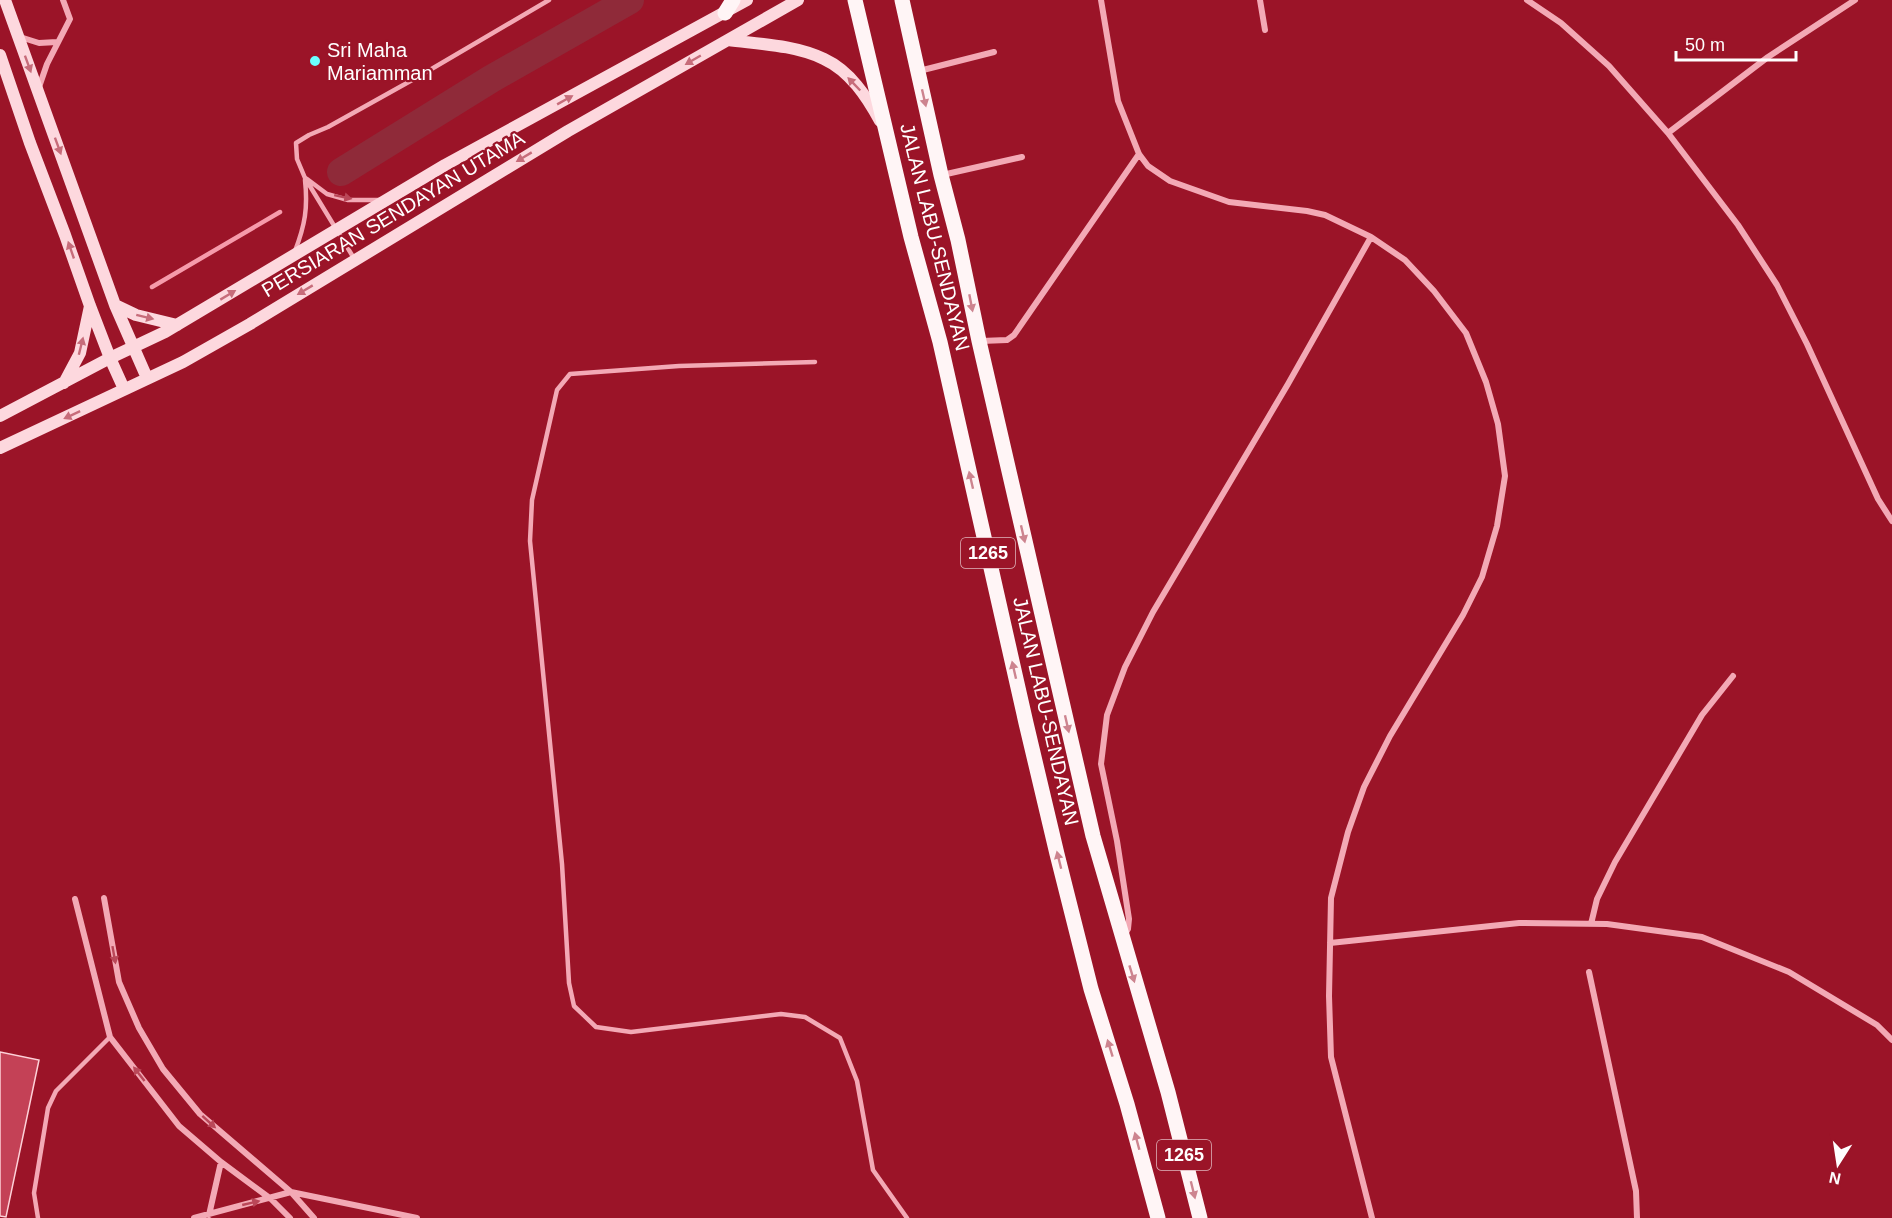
<svg xmlns="http://www.w3.org/2000/svg" width="1892" height="1218" viewBox="0 0 1892 1218" font-family="Arial,sans-serif">
<style>
.lines{fill:none;stroke-linecap:round;stroke-linejoin:round}
.stream{stroke:#f69bab;stroke-width:4.5}
.river{stroke:#8f2a39;stroke-width:28}
.building{fill:#c44156;stroke:#fdd1d8;stroke-width:1.5}
.lane{stroke:#f3a9b5;stroke-width:4.5}
.street{stroke:#f3a9b5;stroke-width:6}
.secondary{stroke:#fdd8de;stroke-width:12}
.primary{stroke:#fff5f6;stroke-width:15}
.oneway{fill:#c76c7a}
.oneway2{fill:#cd848f}
.oneway3{fill:#ba4859}
.poi-dot{fill:#6bffff;stroke:#9b1428;stroke-width:2}
.labels{text-anchor:middle;dominant-baseline:central;stroke-width:4.5;stroke-linejoin:round;paint-order:stroke}
.shield{fill:#9b1428;stroke:#e1b8be;stroke-width:1.5}
.shield-label{font-size:18px;font-weight:bold;fill:#fff}
.poi-label{font-size:20px;fill:#fff;stroke:#9b1428;text-anchor:start}
.street-label{font-size:20px;fill:#fff;stroke:#9b1428}
</style>
<rect width="100%" height="100%" fill="#9b1428"/>
<g class="lines">
<path class="stream" d="M152 287 280 212"/>
<path class="river" d="M341 172 491 79 630 0"/>
</g>
<path class="building" d="M0 1052 39 1060 6 1217 0 1216Z"/>
<g class="lines">
<path class="lane" d="M307 179 327 194 348 200H380
M295 251C305 225 308 208 305 180
M355 260 305 178 297 159 296 143 309 135 328 127 423 74 549 0
M815 362 679 366 570 374 557 390 532 500 530 541 562 864 569 983 574 1006 596 1027 631 1032 781 1014 805 1017 840 1038 857 1081 873 1170 907 1218
M38 1218 34 1193 48 1108 56 1091 110 1037"/>
<path class="street" d="M1101 0 1118 101 1139 154 1148 166 1170 181 1229 202 1307 211 1325 215 1371 237 1405 260 1434 291 1466 333 1486 382 1498 424 1505 476 1497 526 1482 577 1463 615 1390 736 1364 787 1348 832 1331 898 1329 996 1331 1057 1372 1218
M1260 0 1265 30
M1527 0 1561 23 1609 66 1668 133 1738 225 1777 285 1807 344 1878 499 1892 521
M20 37 39 43 57 42
M919 71 994 52
M38 90 47 64 70 19 63 0
M1668 133 1768 57 1855 0
M942 175 1022 157
M981 341 1007 340 1014 335 1139 154
M104 898 119 982 139 1028 163 1069 200 1114 291 1192 314 1218
M75 899 110 1037 179 1126 221 1162 271 1199 290 1218
M1591 924 1597 899 1615 862 1702 715 1733 676
M1125 934 1128 929 1129 919 1117 841 1101 764 1107 715 1125 667 1153 612 1288 384 1371 237
M1330 943 1519 923 1607 924 1702 937 1789 972 1877 1025 1892 1040
M1589 972 1636 1191 1637 1218
M209 1215 221 1162
M194 1218 291 1192 417 1218"/>
<path class="secondary" d="M5 0 115 305 147 378
M728 40C759 44 795 45 824 59 850 71 867 97 880 121
M0 55 30 143 65 235 90 306 110 358 124 389
M115 305 136 315 177 325
M64 383 80 353 90 306
M0 416 110 358 165 332 445 165 747 0
M0 448 183 362 250 324 568 131 798 0"/>
<path class="primary" d="M855 0 911 237 940 342 1026 723 1057 854 1091 989 1127 1104 1158 1218
M902 0 941 175 958 240 979 341 1093 836 1168 1092 1200 1218
M725 13 733 0"/>
</g>
<defs><path id="oneway-solid" d="M-6-.8H1V-3.2L6.5 0L1 3.2V.8H-6Z" transform="scale(1.5)"/></defs>
<g class="oneway">
<use href="#oneway-solid" transform="translate(693 60) rotate(150)"/>
<use href="#oneway-solid" transform="translate(28 64) rotate(70)"/>
<use href="#oneway-solid" transform="translate(854 84) rotate(-134)"/>
<use href="#oneway-solid" transform="translate(565 100) rotate(-29)"/>
<use href="#oneway-solid" transform="translate(58 146) rotate(70)"/>
<use href="#oneway-solid" transform="translate(524 157) rotate(149)"/>
<use href="#oneway-solid" transform="translate(71 250) rotate(-109)"/>
<use href="#oneway-solid" transform="translate(305 290) rotate(149)"/>
<use href="#oneway-solid" transform="translate(228 295) rotate(-31)"/>
<use href="#oneway-solid" transform="translate(145 317) rotate(14)"/>
<use href="#oneway-solid" transform="translate(81 346) rotate(-76)"/>
<use href="#oneway-solid" transform="translate(72 415) rotate(155)"/>
</g>
<g class="oneway2">
<use href="#oneway-solid" transform="translate(924 98) rotate(77)"/>
<use href="#oneway-solid" transform="translate(971 303) rotate(79)"/>
<use href="#oneway-solid" transform="translate(971 480) rotate(-103)"/>
<use href="#oneway-solid" transform="translate(1023 534) rotate(77)"/>
<use href="#oneway-solid" transform="translate(1014 670) rotate(-103)"/>
<use href="#oneway-solid" transform="translate(1067 724) rotate(77)"/>
<use href="#oneway-solid" transform="translate(1059 860) rotate(-104)"/>
<use href="#oneway-solid" transform="translate(1132 974) rotate(73)"/>
<use href="#oneway-solid" transform="translate(1110 1048) rotate(-107)"/>
<use href="#oneway-solid" transform="translate(1137 1141) rotate(-105)"/>
<use href="#oneway-solid" transform="translate(1193 1190) rotate(76)"/>
</g>
<g class="oneway3">
<use href="#oneway-solid" transform="translate(343 197) rotate(12)"/>
<use href="#oneway-solid" transform="translate(114 955) rotate(80)"/>
<use href="#oneway-solid" transform="translate(139 1074) rotate(-128)"/>
<use href="#oneway-solid" transform="translate(209 1122) rotate(42)"/>
<use href="#oneway-solid" transform="translate(251 1203) rotate(-13)"/>
</g>
<circle class="poi-dot" cx="315" cy="61" r="6"/>
<g class="labels">
<g class="shield">
<rect x="961" y="538" width="54" height="30" rx="4.5"/>
<rect x="1157" y="1140" width="54" height="30" rx="4.5"/>
</g>
<g class="shield-label">
<text x="988" y="553">1265</text>
<text x="1184" y="1155">1265</text>
</g>
<g class="poi-label">
<text x="327" y="50">Sri Maha<tspan x="327" dy="23">Mariamman</tspan></text>
</g>
<g class="street-label">
<text transform="translate(393 214) rotate(-31)">PERSIARAN SENDAYAN UTAMA</text>
<text transform="translate(935 237) rotate(76)">JALAN LABU-SENDAYAN</text>
<text transform="translate(1046 711) rotate(77)">JALAN LABU-SENDAYAN</text>
</g>
</g>
<g transform="translate(1838 1164) rotate(192)" stroke="#9b1428" stroke-width="4.5" paint-order="stroke">
<path d="M0-4.5L10 22L0 15L-10 22Z" fill="#ffffff"/>
<text y="-9" font-size="16" font-weight="bold" text-anchor="middle" fill="#ffffff">N</text>
</g>
<path d="M1676 51v9h120v-9" fill="none" stroke="#ffffff" stroke-width="3"/>
<text x="1685" y="51" font-size="18" fill="#ffffff" stroke="#9b1428" stroke-width="4.5" paint-order="stroke">50 m</text>
</svg>
